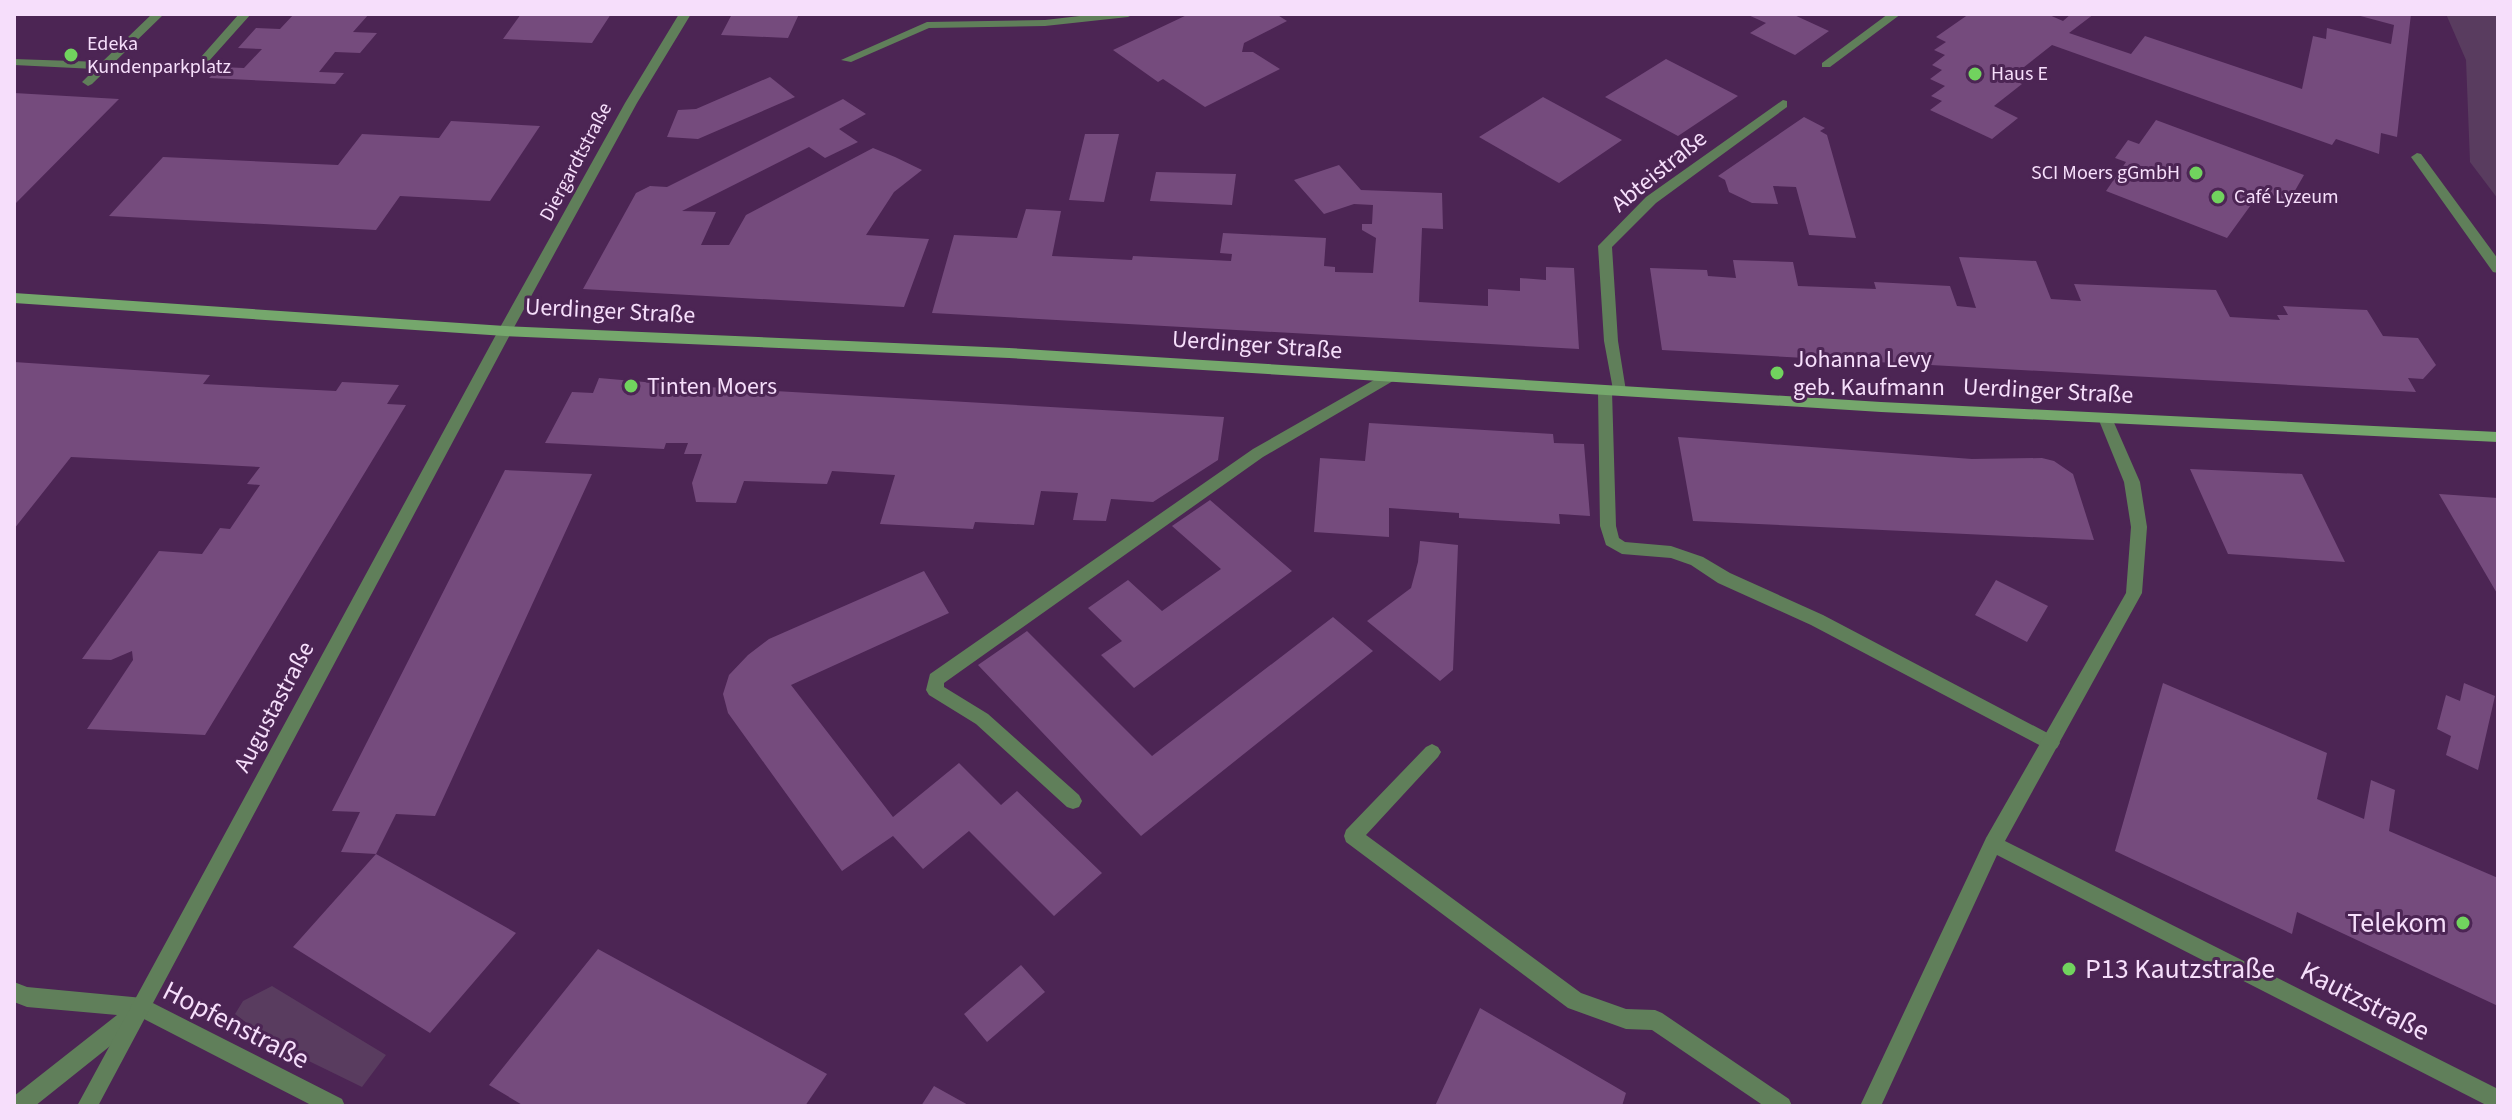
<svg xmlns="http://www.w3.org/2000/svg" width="2512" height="1120" viewBox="0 0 2512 1120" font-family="'Source Sans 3',sans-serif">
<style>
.green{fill:#593c5f}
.building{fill:#754b7d}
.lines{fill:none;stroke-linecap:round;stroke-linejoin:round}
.service{fill:#607f5a;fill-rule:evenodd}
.minor{fill:#607f5a;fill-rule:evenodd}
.tertiary{fill:#607f5a;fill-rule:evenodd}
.secondary{fill:#75a76c;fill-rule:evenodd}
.poi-dot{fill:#71d35e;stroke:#4c2554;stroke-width:3}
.labels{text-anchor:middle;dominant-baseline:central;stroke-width:6;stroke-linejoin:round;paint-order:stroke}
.far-poi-label{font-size:20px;fill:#f6defb;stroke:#4c2554;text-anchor:start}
.far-street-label{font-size:20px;fill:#f6defb;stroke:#4c2554}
.street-label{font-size:24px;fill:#f6defb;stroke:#4c2554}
.poi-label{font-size:24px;fill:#f6defb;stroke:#4c2554;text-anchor:start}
.near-poi-label{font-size:28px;fill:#f6defb;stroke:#4c2554;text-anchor:end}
.near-street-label{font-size:28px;fill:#f6defb;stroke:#4c2554}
</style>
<rect width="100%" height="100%" fill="#4c2554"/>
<path class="green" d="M2446 14H2498V199L2470 162 2466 60Z
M272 986 386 1055 362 1087 276 1045 235 1014 243 1001Z"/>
<path class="building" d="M294 14H369L353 32 377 33 360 53 335 52 319 72 344 73 335 84 209 78 220 67 244 68 262 49 238 48 256 28 280 29Z
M521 14H611L592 43 503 39Z
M732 14H799L788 38 721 35Z
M1189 14H1276L1287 21 1244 43 1242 52H1253L1280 69 1205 107 1163 79 1158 82 1113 50Z
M1746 14H1792L1829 31 1795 55 1750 33 1766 23Z
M1969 14H2047L2063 21 2071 14H2094L2069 33 2131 54 2145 36 2302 89 2313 36 2326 39 2327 28 2391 44 2394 25 2353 14H2411L2397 137 2381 133 2379 154 2336 139 2332 145 2052 45 2010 78 2022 84 1994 106 2018 118 1992 139 1930 110 1942 101 1931 96 1945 86 1930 79 1942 70 1932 65 1945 55 1934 50 1946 42 1936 37Z
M1666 59 1738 96 1678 136 1605 97Z
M770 77 795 97 698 139 667 137 678 110 696 109Z
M14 93 119 99 14 205Z
M1543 97 1622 140 1559 183 1479 137Z
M843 99 866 114 839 129 858 142 825 158 809 147 682 211 716 212 701 245H729L746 215 873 148 895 157 922 170 894 192 866 235 929 239 904 307 583 289 636 193 650 186 667 187Z
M1804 117 1825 128 1820 131 1827 135 1856 238 1809 235 1796 187 1773 186 1778 204 1752 203 1729 192 1725 180 1718 176Z
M2156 120 2304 175 2289 201 2261 191 2227 238 2106 191 2126 162 2115 158 2128 140 2139 144Z
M451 121 540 126 490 201 400 196 376 230 109 216 163 157 338 165 362 134 439 138Z
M1085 134H1119L1104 202 1069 200Z
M1339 165 1361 190 1442 193 1443 229 1422 228 1419 302 1488 306V289L1520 291V278L1546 280V267L1574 268 1579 349 932 313 954 235 1017 238 1026 209 1061 211 1052 256 1132 260 1133 256 1231 261 1232 254 1220 253 1223 233 1326 238 1324 266 1335 267V272L1373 273 1376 238 1362 230V224H1372L1373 205 1354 204 1324 214 1294 180Z
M1156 172 1236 174 1232 205 1150 201Z
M1959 257 2036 261 2051 299 2081 301 2074 284 2216 290 2230 317 2280 320 2277 315H2288L2283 306 2367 310 2383 336 2418 338 2436 365 2423 379 2408 378 2416 392 1662 350 1650 268 1707 270 1708 276 1736 278 1733 260 1793 262 1798 286 1876 289 1874 282 1950 286 1957 306 1976 308Z
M14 362 210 375 203 384 336 391 342 382 399 385 387 404 406 405 205 735 87 729 133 660 132 651 111 660 82 659 159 551 202 554 220 528 230 529 260 485 247 484 260 467 71 457 14 529Z
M599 378 690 386 1224 417 1218 460 1153 502 1111 499 1106 521 1073 520 1078 493 1041 491 1034 525 975 522 973 529 880 524 895 475 832 471 827 484 744 481 736 503 696 502 692 483 702 454H684L688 443H666L664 449 545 443 572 392 593 393Z
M1369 423 1553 434 1554 443 1584 444 1590 516 1559 514 1560 524 1459 518V513L1389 508V537L1314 532 1320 458 1365 461Z
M1678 437 1972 459 2042 458 2054 461 2073 474 2094 540 1693 521Z
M2190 469 2302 474 2345 562 2228 554Z
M505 470 592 474 435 816 396 814 376 854 341 852 360 812 332 811Z
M2439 494 2498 498V595Z
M1210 500 1292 571 1134 688 1101 655 1122 641 1088 608 1128 580 1162 611 1221 569 1172 526Z
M1420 541 1458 545 1453 670 1440 681 1367 621 1411 588 1418 562Z
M924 571 949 613 791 685 893 817 959 763 1001 805 1017 791 1102 873 1054 916 969 831 923 869 893 836 842 871 728 713 723 694 729 675 748 655 769 639Z
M1996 580 2048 606 2027 642 1975 615Z
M1333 617 1373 651 1141 836 978 665 1027 631 1152 756Z
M2163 683 2327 753 2317 799 2364 819 2371 780 2395 790 2389 831 2498 878V1006L2297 912 2292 934 2115 851Z
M2464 683 2495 696 2478 770 2446 755 2451 736 2437 729 2446 695 2460 701Z
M376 854 516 933 430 1033 293 947Z
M598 949 827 1074 805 1106H524L489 1085Z
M1021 965 1045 992 987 1042 964 1014Z
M1480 1008 1626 1093 1622 1106H1435Z
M934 1086 970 1106H921Z"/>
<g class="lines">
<path class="service" d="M152 14H164L92 84 88 86 82 82 95 69 14 65V59L102 62Z
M1388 372 1393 373 1395 377 1393 381 1263 457 944 683V687L988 714 1079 795 1082 801 1079 807 1073 809 1067 807 976 724 929 695 926 690 930 674 1253 449Z
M1605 386 1612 391 1616 526 1619 538 1625 542 1671 546 1703 557 1730 573 1823 615 2057 738 2060 743 2057 748 2051 751 2045 748 1811 625 1718 583 1691 565 1671 558 1622 554 1606 545 1600 526 1598 391Z
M1432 744 1438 747 1441 752 1438 757 1366 835 1581 993 1626 1009 1655 1010 1662 1013 1789 1099 1792 1106H1764L1652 1030 1626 1029 1568 1008 1346 842 1344 836 1346 830 1426 747Z"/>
<path class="minor" d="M239 14H251L209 61H201V57Z
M1097 14H1134L1128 17 1045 26 929 28 851 62 841 60 927 22 1045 20Z
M1888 14H1901L1830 67H1822V63Z
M1783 100 1787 101V107L1656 203 1612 247 1618 341 1626 391 1624 395H1614L1604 341 1598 246 1646 197Z
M2417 153 2421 154 2498 259V273L2493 272 2411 157Z
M2105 413 2112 418 2140 482 2147 527 2142 593 2005 841 2498 1089V1106H2488L1997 855 1881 1106H1860L1986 838 2126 593 2131 527 2124 482 2098 418Z
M14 982 27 987 143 998 342 1099 345 1106H313L144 1019 35 1106H14V1096L117 1015 27 1007 14 1002Z"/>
<path class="tertiary" d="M679 14H691L637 103 512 331 98 1106H77L498 331 625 103Z"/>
<path class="secondary" d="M14 293 505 326 1009 348 1881 402 2498 432V442L1881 412 1009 358 505 336 14 303Z"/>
</g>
<g class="poi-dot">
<circle cx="71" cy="55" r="8"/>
<circle cx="1975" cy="74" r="8"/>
<circle cx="2196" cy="173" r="8"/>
<circle cx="2218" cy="197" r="8"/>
<circle cx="1777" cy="373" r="8"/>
<circle cx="631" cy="386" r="8"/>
<circle cx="2463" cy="923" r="8"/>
<circle cx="2069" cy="969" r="8"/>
</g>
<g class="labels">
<g class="far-poi-label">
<text x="87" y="44">Edeka<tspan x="87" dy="23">Kundenparkplatz</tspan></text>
<text x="1991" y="74">Haus E</text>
<text x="2180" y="173" text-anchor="end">SCI Moers gGmbH</text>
<text x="2234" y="197">Café Lyzeum</text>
</g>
<g class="far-street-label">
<text transform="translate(576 162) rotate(-62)">Diergardtstraße</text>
</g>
<g class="street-label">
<text transform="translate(1659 171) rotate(-39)">Abteistraße</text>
<text transform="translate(610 311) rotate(3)">Uerdinger Straße</text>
<text transform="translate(1257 345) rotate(4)">Uerdinger Straße</text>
<text transform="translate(2048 391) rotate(3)">Uerdinger Straße</text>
<text transform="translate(274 707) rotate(-62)">Augustastraße</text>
</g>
<g class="poi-label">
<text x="1793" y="359">Johanna Levy<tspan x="1793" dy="28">geb. Kaufmann</tspan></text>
<text x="647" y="386">Tinten Moers</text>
</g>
<g class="near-poi-label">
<text x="2447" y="923">Telekom</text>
<text x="2085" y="969" text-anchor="start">P13 Kautzstraße</text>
</g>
<g class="near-street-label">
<text transform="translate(2365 1001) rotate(27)">Kautzstraße</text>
<text transform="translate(236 1025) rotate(27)">Hopfenstraße</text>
</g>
</g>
<rect width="2512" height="1120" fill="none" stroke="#f6defb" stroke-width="32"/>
</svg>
